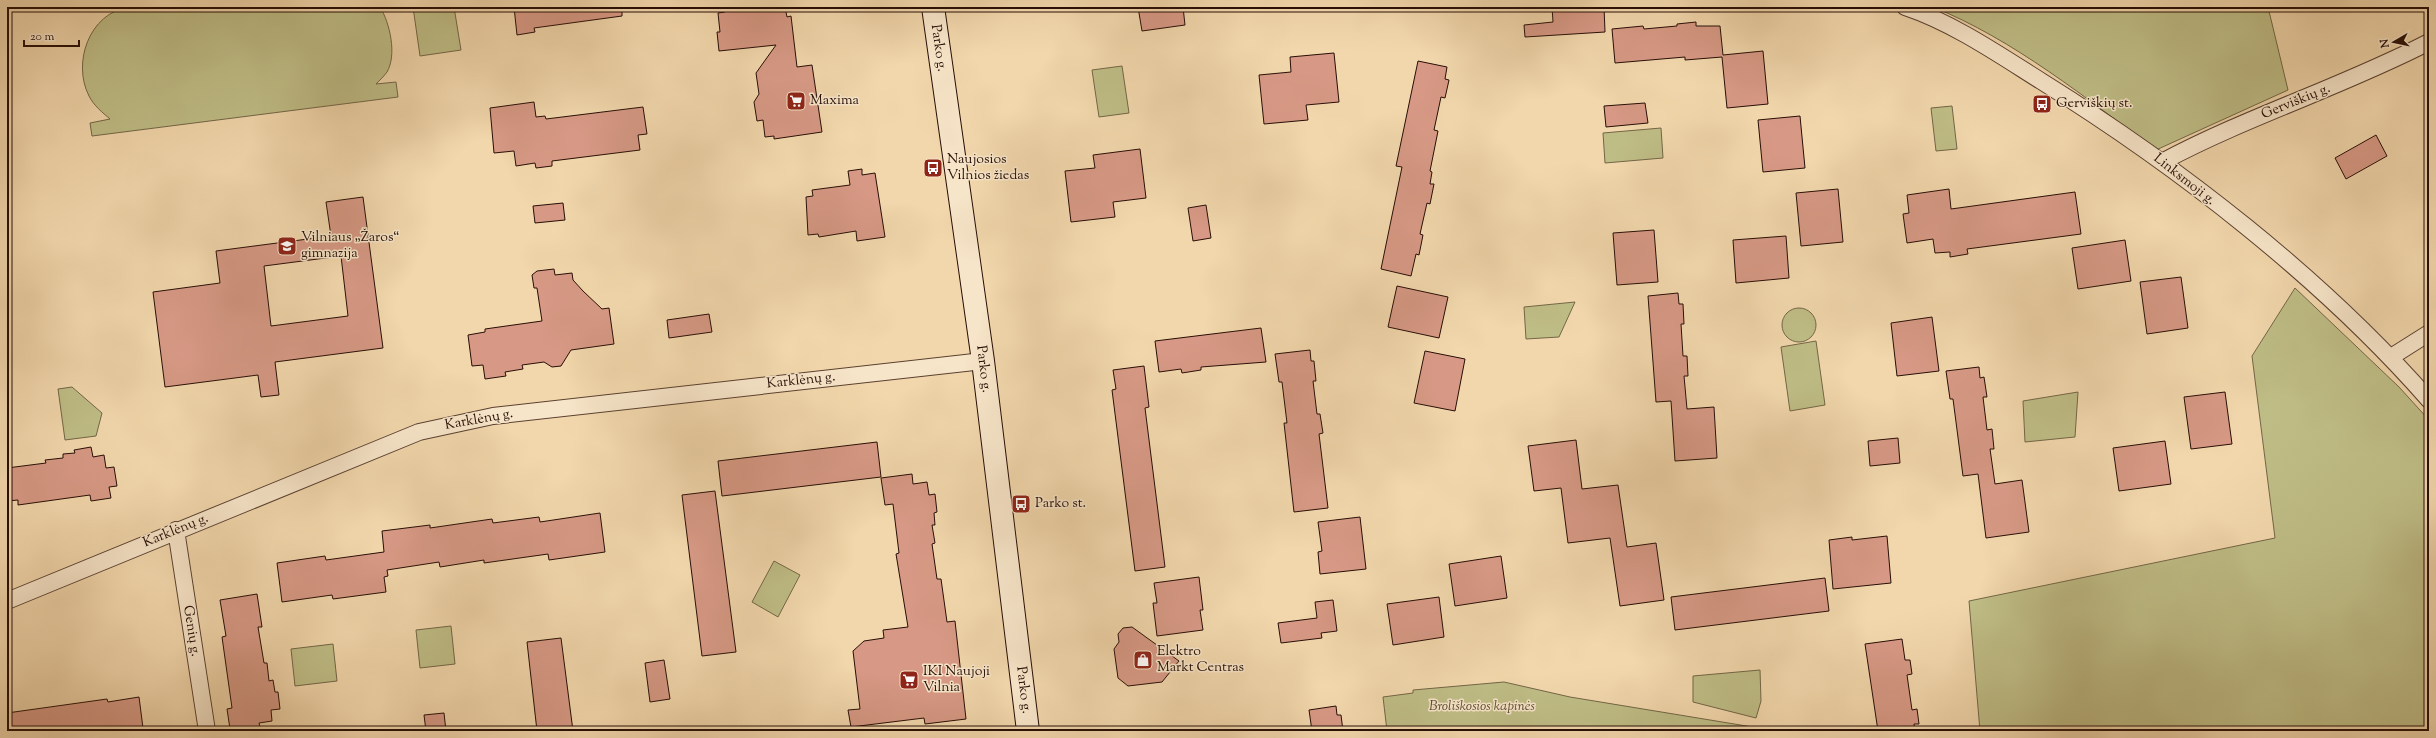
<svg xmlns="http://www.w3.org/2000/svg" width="2436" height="738" viewBox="0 0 2436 738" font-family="'Sorts Mill Goudy',serif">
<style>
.green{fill:#bfbd86;stroke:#736646}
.building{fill:#d79985;stroke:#270e06;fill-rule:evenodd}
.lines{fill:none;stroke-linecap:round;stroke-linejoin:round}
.minor-casing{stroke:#5a4030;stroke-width:18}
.secondary-casing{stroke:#270e06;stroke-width:24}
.minor{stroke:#f7e5c9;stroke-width:16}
.secondary{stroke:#f7e5c9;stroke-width:22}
.labels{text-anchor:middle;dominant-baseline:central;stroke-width:3;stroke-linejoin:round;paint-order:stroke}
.street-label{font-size:14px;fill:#270e06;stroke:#f7e5c9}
.poi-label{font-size:14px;fill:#270e06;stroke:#f7e5c9;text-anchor:start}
.park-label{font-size:14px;font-style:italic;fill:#5c4b33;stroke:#f7e5c9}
</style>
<rect width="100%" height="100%" fill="#f2d7ac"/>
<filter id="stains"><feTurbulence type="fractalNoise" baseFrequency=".005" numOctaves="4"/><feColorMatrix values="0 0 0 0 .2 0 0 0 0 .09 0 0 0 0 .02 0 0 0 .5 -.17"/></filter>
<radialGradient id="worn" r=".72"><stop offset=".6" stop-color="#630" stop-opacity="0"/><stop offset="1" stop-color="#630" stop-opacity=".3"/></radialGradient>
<path class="green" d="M129 7H380C390 23 397 55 387 72 384 76 380 80 376 84L396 82 398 97 92 136 90 123 110 119C102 112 94 106 89 96 72 63 89 13 129 7Z
M413 7H454L461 50 420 56Z
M1933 7H2268L2288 90 2156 150C2087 99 2013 39 1933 7Z
M1122 66 1129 113 1099 117 1092 70Z
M1952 106 1957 149 1936 151 1931 108Z
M1661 128 1663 158 1605 163 1603 133Z
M2295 288 2399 387 2429 420V731H1980L1969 601 2275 538 2252 356Z
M1575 302 1559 337 1526 339 1524 307Z
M1782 325a17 17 0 1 1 34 0a17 17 0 1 1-34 0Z
M1816 341 1825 405 1790 411 1781 347Z
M72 387 102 413 96 436 65 440 58 389Z
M2078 392 2075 437 2025 442 2023 401Z
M774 561 800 575 778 617 752 602Z
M451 626 455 664 420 668 416 630Z
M333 644 337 681 295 686 291 649Z
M1760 670 1761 701 1756 718 1693 702V676Z
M1504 682 1570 697 1777 731H1387L1383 697 1413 693V690Z"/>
<path class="building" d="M514 7H622V16L534 28 535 32 517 35Z
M724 7H785L787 17 791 16 797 67 812 65 822 132 774 139V136L765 137 763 120 757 121 754 102 759 94 756 73 776 45 719 51 717 32H720L718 13 725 12Z
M1138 7H1183L1185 25 1142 31Z
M1552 7H1604L1605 32 1525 37 1524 25 1553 22Z
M1696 22V26H1720L1723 55 1763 51 1768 104 1727 108 1722 57 1685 60V57L1615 63 1612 29 1643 26 1644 29 1677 26V24Z
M1334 53 1339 102 1306 105 1308 120 1264 124 1259 75 1291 72 1290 57Z
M1418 61 1447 67 1445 79 1449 80 1445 98 1441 97 1434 130 1438 131 1430 171 1432 172 1430 184H1434L1430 204 1427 203 1420 234 1423 235 1419 255 1416 254 1411 276 1381 269 1402 167 1396 166Z
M534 102 536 117 545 116 546 119 643 107 647 134 638 135 640 150 552 161V166L536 168 535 163 516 166 514 151 494 153 490 108Z
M1645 103 1648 123 1606 127 1604 106Z
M1800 116 1805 168 1763 172 1758 120Z
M2376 135 2387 156 2346 179 2335 158Z
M1140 149 1146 198 1113 202 1115 217 1071 222 1065 171 1095 168 1093 155Z
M862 169V175L875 173 885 237 857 241 856 231 819 237 818 234 808 235 806 197 813 196 812 190 850 185 848 171Z
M1838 189 1843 242 1801 246 1796 193Z
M1949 189 1951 209 2075 192 2081 234 1967 249 1968 254 1950 257V252L1935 253 1933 239 1907 243 1903 214 1909 213 1907 195Z
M363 197 383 348 275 362 279 395 261 397 258 375 165 387 153 292 220 283 216 251 331 236 326 202ZM341 256 348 316 271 326 264 266Z
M563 203 565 220 535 223 533 206Z
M1206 205 1211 238 1193 241 1188 208Z
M1654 230 1658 282 1617 285 1613 233Z
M1786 236 1789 278 1736 283 1733 240Z
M2125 240 2131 281 2078 289 2072 248Z
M554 269 555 275 572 273 573 280 583 291 602 309 609 308 614 344 571 350 561 366 552 367 544 362 522 365 523 369 505 372 506 376 485 379 483 365 472 366 468 335 485 332V329L542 321 537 288H534L532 275 537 271Z
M2181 277 2188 328 2147 334 2140 282Z
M1397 286 1448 297 1439 338 1388 327Z
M1678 293 1679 304H1683L1684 324H1681L1683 356H1687L1688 376H1684L1687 409 1714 407 1717 458 1675 461 1671 401 1656 402 1648 296Z
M709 314 712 332 669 338 667 320Z
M1932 317 1939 371 1897 376 1891 323Z
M1261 328 1266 362 1201 367V370L1182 373 1181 369 1159 372 1155 341Z
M1310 350 1311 361H1314L1316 381H1313L1317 414H1320L1323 433 1319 434 1328 508 1294 512 1284 423H1287L1282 382H1279L1275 354Z
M1425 351 1465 359 1455 411 1414 403Z
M1144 366 1149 407 1145 408 1165 567 1135 571 1112 390 1116 389 1113 370Z
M1979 367 1980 378 1984 377 1987 397H1983L1987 430 1992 429 1994 449H1990L1995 484 2022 480 2029 532 1986 538 1978 474 1963 476 1953 399H1950L1946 371Z
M2225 392 2232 444 2191 449 2184 397Z
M1898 438 1900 463 1870 466 1868 441Z
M1576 440 1582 489 1618 485 1627 547 1656 543 1664 600 1620 606 1610 538 1568 543 1561 488 1534 491 1528 446Z
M2165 441 2171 484 2119 491 2113 448Z
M877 442 881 477 722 496 718 461Z
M91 447 93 457 104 455 106 468 114 467 117 486 109 487 111 498 91 501 90 495 18 505V500L7 501V468L46 463 45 460 63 458V454L75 453 74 450Z
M912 474 913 484 927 482 929 495 935 494 937 512 934 513 935 525H932L935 543 932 544 937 579H941L947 622 955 621 966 719 925 724 924 718 851 727 848 710 860 709 853 651 864 641 884 638 883 630 908 627 896 554 899 553 893 504 885 505 881 478Z
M715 491 736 652 702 656 682 495Z
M600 513 605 552 549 560 548 554 484 563V560L440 567 439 562 387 570 388 576 384 577 386 592 333 599 332 595 282 602 277 563 325 556 326 560 384 552 382 531 430 525V528L492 519 493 523 539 517 540 522Z
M1360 517 1366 569 1320 574 1318 552 1322 551 1318 522Z
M1887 536 1891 583 1833 589 1829 540 1852 537V540Z
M1501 556 1507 598 1455 606 1449 564Z
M1199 577 1203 610H1200L1203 630 1157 636 1153 603H1157L1154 583Z
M1825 578 1829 611 1675 630 1671 597Z
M257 594 262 627H258L264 663H267L269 681 273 680 275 692H278L280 709 271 710 272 721 259 723 261 731H242L241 727 230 729 227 709 232 708 222 637 226 636 220 600Z
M1439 597 1444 637 1393 645 1387 604Z
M1333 600 1337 631 1321 633 1322 638 1281 643 1278 623 1317 618 1315 602Z
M1132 627 1179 661 1162 682 1128 686 1118 678 1114 649 1119 642 1118 634 1123 628Z
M561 638 573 731H537L527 642Z
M1902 639 1905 660H1910L1912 674 1907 675 1912 710 1917 709 1919 724H1914L1915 731H1878L1865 644Z
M664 660 670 699 650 702 645 663Z
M139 697 143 728 122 731H7V713L107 699 108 702Z
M1336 706 1337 715H1341L1343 731H1312L1309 710Z
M444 713 446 731H426L424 715Z"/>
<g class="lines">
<defs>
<path id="minor" d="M1905 7C1953 23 1998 54 2041 81 2179 167 2322 278 2429 400
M2162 162C2248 116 2342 87 2429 42
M2391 357 2429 333
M176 530 207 731
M7 601 419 432 493 416 983 361"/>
<path id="secondary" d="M933 7 983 361 1028 731"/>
</defs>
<use href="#minor" class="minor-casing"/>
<use href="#secondary" class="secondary-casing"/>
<use href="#minor" class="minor"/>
<use href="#secondary" class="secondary"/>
</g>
<defs>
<symbol id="supermarket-square" viewBox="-11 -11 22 22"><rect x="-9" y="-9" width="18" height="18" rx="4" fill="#8f2418" stroke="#f7e5c9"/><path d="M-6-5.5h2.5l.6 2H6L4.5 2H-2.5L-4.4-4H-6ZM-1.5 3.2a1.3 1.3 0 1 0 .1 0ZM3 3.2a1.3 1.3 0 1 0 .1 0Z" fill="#fff"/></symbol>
<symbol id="bus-square" viewBox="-11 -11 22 22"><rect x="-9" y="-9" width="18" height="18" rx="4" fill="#8f2418" stroke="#f7e5c9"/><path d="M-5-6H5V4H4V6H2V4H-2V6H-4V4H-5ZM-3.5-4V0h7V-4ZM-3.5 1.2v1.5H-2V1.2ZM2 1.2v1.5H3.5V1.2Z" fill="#fff"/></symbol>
<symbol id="school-square" viewBox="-11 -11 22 22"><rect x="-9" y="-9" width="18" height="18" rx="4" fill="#8f2418" stroke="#f7e5c9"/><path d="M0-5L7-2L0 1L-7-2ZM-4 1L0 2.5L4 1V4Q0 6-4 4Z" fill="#fff"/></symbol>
<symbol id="shop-square" viewBox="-11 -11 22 22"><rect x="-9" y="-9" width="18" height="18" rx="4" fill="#8f2418" stroke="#f7e5c9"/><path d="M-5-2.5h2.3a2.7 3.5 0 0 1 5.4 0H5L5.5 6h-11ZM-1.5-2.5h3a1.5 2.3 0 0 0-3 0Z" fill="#fff"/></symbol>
</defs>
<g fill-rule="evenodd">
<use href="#supermarket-square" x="785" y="90" width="22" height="22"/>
<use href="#bus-square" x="2031" y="93" width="22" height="22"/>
<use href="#bus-square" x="922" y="157" width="22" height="22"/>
<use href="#school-square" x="276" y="235" width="22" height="22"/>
<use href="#bus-square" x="1010" y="493" width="22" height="22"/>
<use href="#shop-square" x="1132" y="649" width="22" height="22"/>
<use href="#supermarket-square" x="898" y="669" width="22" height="22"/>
</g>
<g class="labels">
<g class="street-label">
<text transform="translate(938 48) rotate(82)">Parko g.</text>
<text transform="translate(2296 102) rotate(-22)">Gerviškių g.</text>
<text transform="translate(2184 180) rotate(38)">Linksmoji g.</text>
<text transform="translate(983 369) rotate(83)">Parko g.</text>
<text transform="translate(801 381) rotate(-6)">Karklėnų g.</text>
<text transform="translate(479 420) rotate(-10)">Karklėnų g.</text>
<text transform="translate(176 531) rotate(-22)">Karklėnų g.</text>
<text transform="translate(191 631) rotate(81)">Genių g.</text>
<text transform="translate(1023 690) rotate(83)">Parko g.</text>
</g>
<g class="poi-label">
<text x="810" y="101">Maxima</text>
<text x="2056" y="104">Gerviškių st.</text>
<text x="947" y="160">Naujosios<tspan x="947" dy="16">Vilnios žiedas</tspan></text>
<text x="301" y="238">Vilniaus „Žaros“<tspan x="301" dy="16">gimnazija</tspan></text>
<text x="1035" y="504">Parko st.</text>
<text x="1157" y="652">Elektro<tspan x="1157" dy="16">Markt Centras</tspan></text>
<text x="923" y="672">IKI Naujoji<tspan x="923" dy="16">Vilnia</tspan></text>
</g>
<g class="park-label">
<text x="1482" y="707">Broliškosios kapinės</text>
</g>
</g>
<rect width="2436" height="738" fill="none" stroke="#f2d7ac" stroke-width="24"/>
<rect x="8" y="8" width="2420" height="722" fill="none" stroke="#270e06" stroke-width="2"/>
<rect x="12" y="12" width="2412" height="714" fill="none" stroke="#270e06"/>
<g transform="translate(2394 42) rotate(261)" stroke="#f7e5c9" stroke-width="3" paint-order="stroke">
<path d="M0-3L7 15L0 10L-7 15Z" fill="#270e06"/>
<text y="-6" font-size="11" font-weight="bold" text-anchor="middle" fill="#270e06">N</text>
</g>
<path d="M24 40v6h55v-6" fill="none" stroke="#270e06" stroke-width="2"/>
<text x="30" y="40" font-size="12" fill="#270e06" stroke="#f7e5c9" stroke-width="3" paint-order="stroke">20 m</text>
<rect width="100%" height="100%" filter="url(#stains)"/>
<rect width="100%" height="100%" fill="url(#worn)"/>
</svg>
